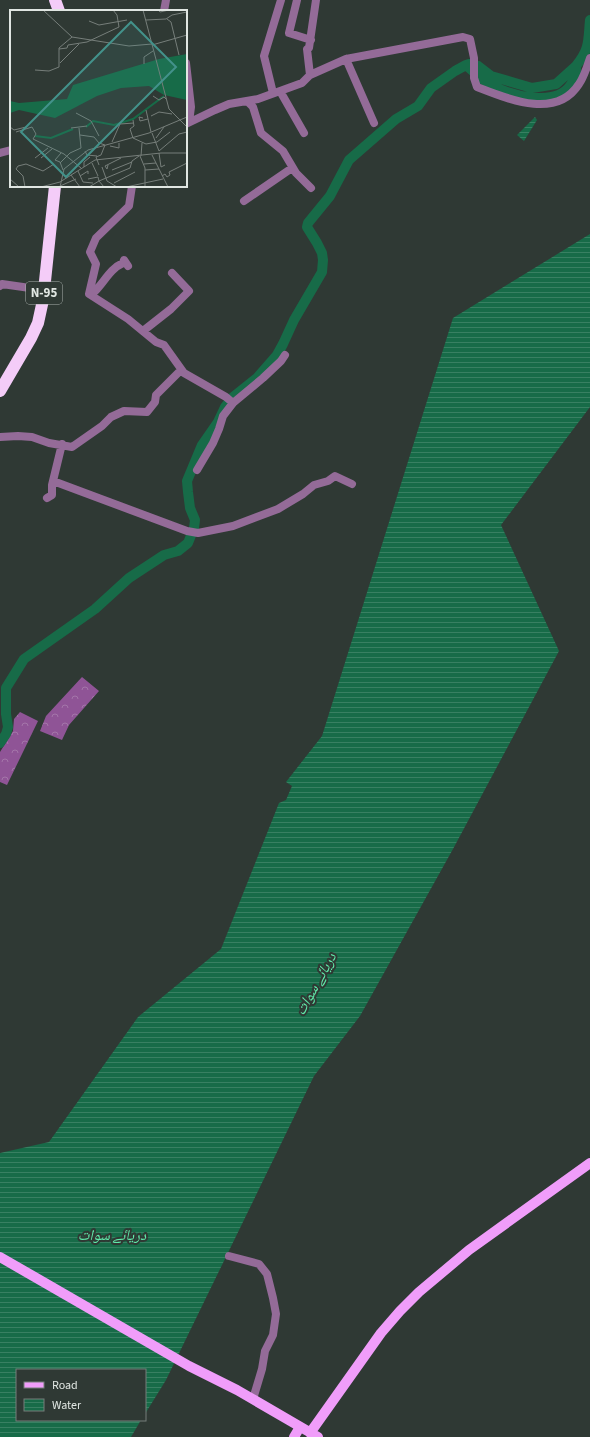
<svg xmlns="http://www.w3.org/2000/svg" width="590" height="1437" viewBox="0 0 590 1437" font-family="'Source Sans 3','Noto Naskh Arabic',sans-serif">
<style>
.forest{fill:url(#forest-crowns)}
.water{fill:url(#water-rules)}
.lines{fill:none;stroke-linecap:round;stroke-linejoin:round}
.river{stroke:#176b48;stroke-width:10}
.minor{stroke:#946b98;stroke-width:8}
.major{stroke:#f09dfa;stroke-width:10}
.highway{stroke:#f4ccf8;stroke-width:12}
.labels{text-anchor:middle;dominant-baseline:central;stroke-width:4;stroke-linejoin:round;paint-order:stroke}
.shield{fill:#2f3934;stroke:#abb2ae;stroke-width:1}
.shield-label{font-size:13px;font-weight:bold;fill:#e0e6e2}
.water-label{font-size:15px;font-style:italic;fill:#61eaaa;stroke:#2f3934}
.inset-river{fill:none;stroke:#176b48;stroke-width:2}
.inset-road{fill:none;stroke:#767e7a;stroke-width:1}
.view{fill:#43928b;fill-opacity:0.15;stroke:#43928b;stroke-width:2}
.inset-edge{fill:none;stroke:#e0e6e2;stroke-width:2}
</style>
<defs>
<pattern id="forest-crowns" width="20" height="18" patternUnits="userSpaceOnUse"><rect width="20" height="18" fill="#8f5496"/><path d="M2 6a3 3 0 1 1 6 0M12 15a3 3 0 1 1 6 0" fill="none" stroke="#a475a9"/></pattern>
<pattern id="water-rules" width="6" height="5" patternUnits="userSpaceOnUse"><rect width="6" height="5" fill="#176b48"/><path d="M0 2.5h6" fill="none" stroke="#388062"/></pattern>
</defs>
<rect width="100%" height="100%" fill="#2f3934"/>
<path class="forest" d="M82 677 99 691 69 725 62 740 40 731 46 716Z
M20 712 38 721 7 785 0 782V752L13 731 14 719Z"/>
<path class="water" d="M535 117 537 120 524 141 517 135Z
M590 234V407L501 525 559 651 453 849 360 1016 314 1076 166 1380 145 1414V1370H17V1420H141L131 1437H0V1153L49 1142 138 1017 221 949 279 803 286 800 292 786 286 782 322 736 453 318Z"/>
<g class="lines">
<path class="river" d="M466 65 469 64 478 66 491 76 532 88 556 84 576 66
M0 743 6 734 8 727 6 714V688L24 659 95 609 129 578 164 555 178 551 188 543 194 528 195 520 190 508 188 492 187 481 202 445 218 422 225 407 232 398 257 378 277 355 283 344 294 320 322 272 323 260 322 253 317 243 307 227 308 223 330 196 349 160 396 119 418 106 431 88 455 71 466 65C475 73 483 81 493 86 513 96 555 107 570 86 575 79 577 74 576 66 590 49 588 41 590 20"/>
<path class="minor" d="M297 0 289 33 311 40
M164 11 166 0
M346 59 374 123
M186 63 191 107 189 122
M310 75 307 49 309 48 316 0
M280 91 304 133
M273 93 264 56 281 0
M248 102 253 107 261 133 283 151 296 173 311 188
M186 124 215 110 229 104 258 99 302 83 310 75 346 59 463 37 470 39 474 58V78L477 87C508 99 556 120 579 84 584 77 587 67 590 58
M0 153 11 150
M132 186 129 206 96 238 90 252 96 264 89 294 128 319 156 342 164 345 184 373 226 397 233 403
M244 201 292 168
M0 286 2 284 44 290
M92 294C103 285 109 269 123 263L124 260 128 266
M143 331 171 309 189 291 172 273
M0 437 18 436 32 437 49 443 72 447 102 426 111 417 124 411 147 412 155 402 156 395 181 370
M197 470 213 443 219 429 223 416 233 403 263 378 281 361 285 355
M53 481 187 531 198 533 233 526 278 509 303 494 314 485 328 481 335 476 352 484
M47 498 52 495V485L62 444
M229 1256 259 1264 267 1274 273 1298 276 1314 273 1335 265 1351 262 1369 253 1399"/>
<path class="major" d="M0 1257 189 1366 237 1390 318 1437
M310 1433 381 1333 400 1311 419 1292 469 1250 590 1163
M294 1437 300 1427"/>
<path class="highway" d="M55 0 59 11
M0 391 31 338 38 323 43 300 55 186"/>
</g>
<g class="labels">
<rect class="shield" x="26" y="282" width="36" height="22" rx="3"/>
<g class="shield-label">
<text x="44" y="293">N-95</text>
</g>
<g class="water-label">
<text transform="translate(316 984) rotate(-61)">دریائے سوات</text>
<text x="112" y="1235">دریائے سوات</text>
</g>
</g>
<g transform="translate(10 10)">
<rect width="177" height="177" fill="#2f3934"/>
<path d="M177 44V90L154 85 139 76 111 78 87 86 45 108 9 100 0 103V91L9 93 57 89 63 75 149 49Z" fill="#176b48"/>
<path class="inset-river" d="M76 117 83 111 104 115 123 109 154 86M25 126 41 128 63 119"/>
<path class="inset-road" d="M33 0 62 27 119 36 142 34M133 0 159 99 177 117M148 0 150 2 159 0M157 9 161 12 169 45M136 10 156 9 162 5 177 2M79 11 89 15 117 10M142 35 177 25M49 39 57 38 58 35 77 32 109 17 107 5 103 0M50 53 69 34M134 54V47L143 41M25 60 39 61 49 57V38L62 27M143 86 149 90 154 87 156 89M136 100 141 122M66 103 81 111 89 126M141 106 149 102 162 104M133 108 129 107 130 111 138 109M0 117 4 120 16 117M61 118 77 116M6 122 22 117 26 124 23 129 54 144 71 158M142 123 149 141M70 125 84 127 89 133 95 135 91 145 86 147 89 155M123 128 136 134 147 132 160 122M123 128 120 119 124 116 123 110M146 128 154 117M102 132 110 114 124 113M100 136 109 138V133M75 141 77 145 87 146M149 141 169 124 177 122M51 143 45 150 50 152 53 160M149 143 151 157 155 155M142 145 158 177M130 146 135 158V177M131 146 132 133M25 148 38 138M31 148 42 139M50 153 60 143 71 138 69 118M82 153 88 166M134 154 146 153M98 155 97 159 95 156 111 148M74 157V152L80 147M92 157 97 171 107 177M102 160 122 152M135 160 149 159M68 161 73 172 83 173M61 165 70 177M70 166 78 161V164M152 166 155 164 157 167 160 165 159 162 177 153M0 169 9 177M78 169 88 167 89 171 79 177M104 173 125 162M50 176 66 169M15 177 13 166 6 159 8 156 16 154 33 161 44 154M31 177 50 172 85 150 151 143H177M50 177 54 159 78 140 139 123 177 107M94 177 89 171 120 158 122 151 129 146M116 177 153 169"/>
<path class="view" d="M121 12 166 57 56 167 11 122Z"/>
<rect width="177" height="177" class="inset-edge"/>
</g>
<rect x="16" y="1369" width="130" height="52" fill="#2f3934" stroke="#767e7a"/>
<rect x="24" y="1382" width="20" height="6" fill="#f09dfa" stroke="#767e7a"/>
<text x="52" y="1389" font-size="12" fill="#e0e6e2">Road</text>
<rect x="24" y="1399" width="20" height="12" fill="url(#water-rules)" stroke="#767e7a"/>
<text x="52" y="1409" font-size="12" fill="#e0e6e2">Water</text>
</svg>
